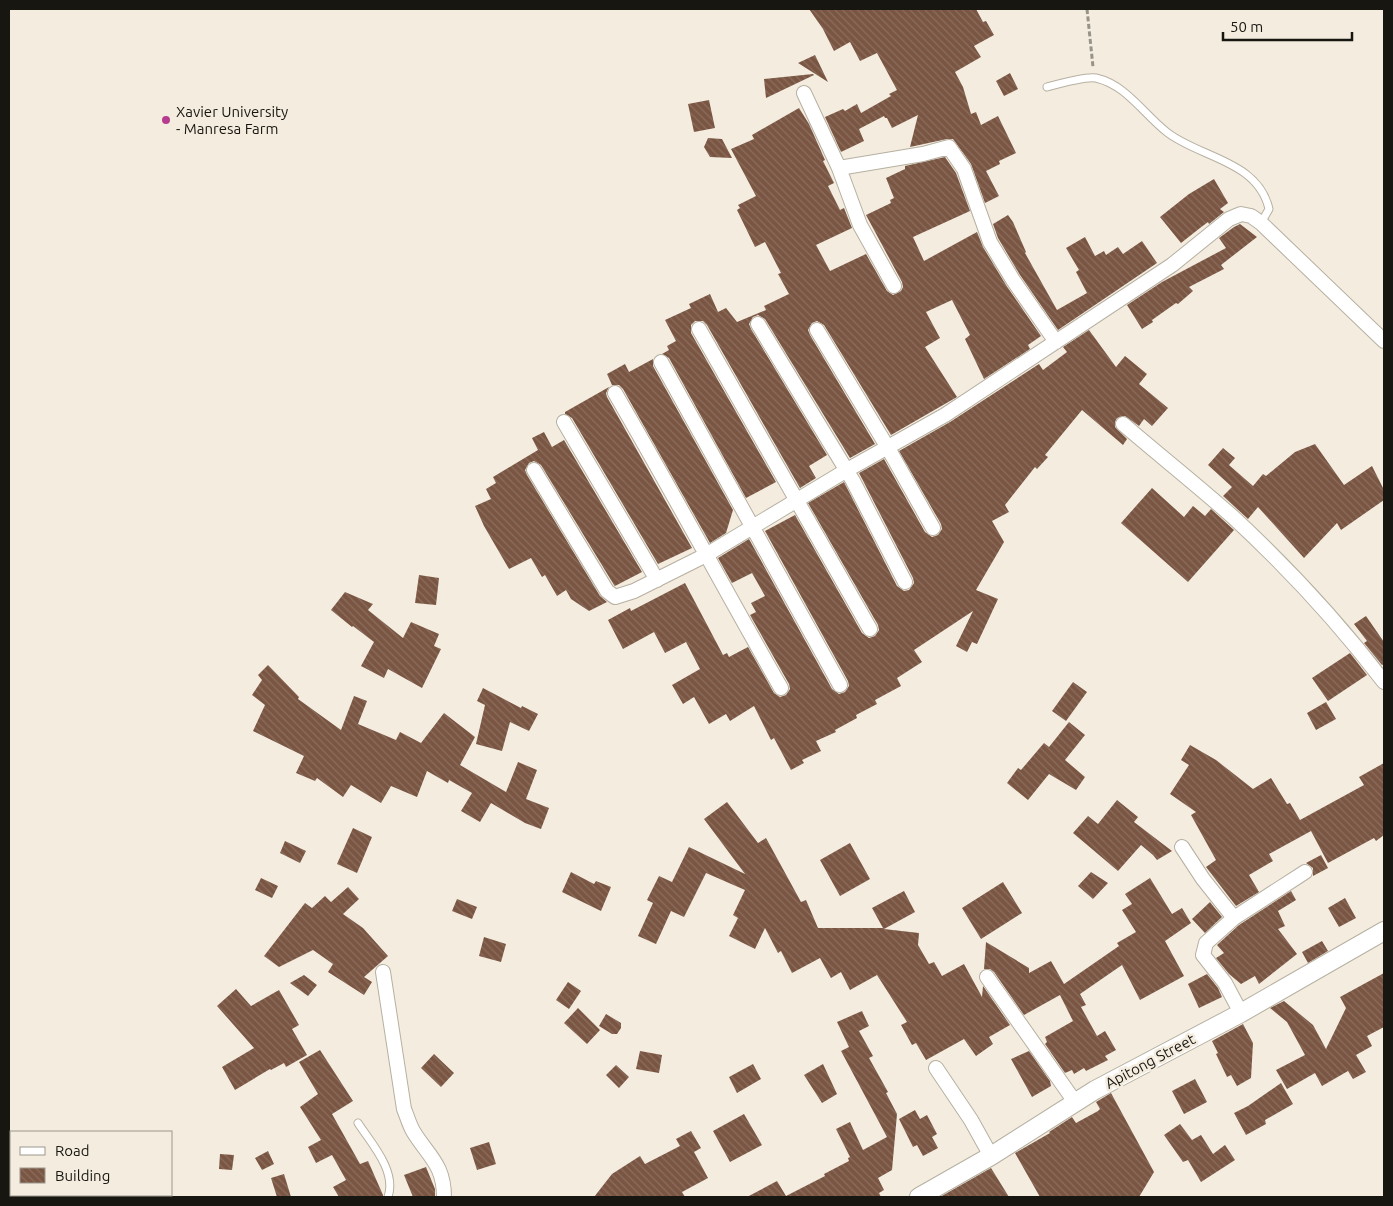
<svg xmlns="http://www.w3.org/2000/svg" width="1393" height="1206" viewBox="0 0 1393 1206" font-family="Ubuntu,sans-serif">
<style>
.building{fill:url(#building-back-hatch)}
.lines{fill:none;stroke-linecap:round;stroke-linejoin:round}
.service-casing{stroke:#b6b0a2;stroke-width:9}
.minor-casing{stroke:#b6b0a2;stroke-width:16}
.tertiary-casing{stroke:#b6b0a2;stroke-width:20}
.path{stroke:#989389;stroke-width:3;stroke-dasharray:5 2.5;stroke-linecap:butt}
.service{stroke:#fff;stroke-width:7}
.minor{stroke:#fff;stroke-width:14}
.tertiary{stroke:#fff;stroke-width:18}
.poi-dot{fill:#b63c8f;stroke:#f4eddf;stroke-width:2}
.labels{text-anchor:middle;dominant-baseline:central;stroke-width:5;stroke-linejoin:round;paint-order:stroke}
.poi-label{font-size:15px;fill:#181611;stroke:#f4eddf;text-anchor:start}
.street-label{font-size:15px;fill:#181611;stroke:#f4eddf}
</style>
<defs>
<pattern id="building-back-hatch" width="6" height="6" patternUnits="userSpaceOnUse" patternTransform="scale(1.25)"><rect width="6" height="6" fill="#7a5542"/><path d="M-1 5l2 2M0 0l6 6M5-1l2 2" fill="none" stroke="#8a6e60"/></pattern>
</defs>
<rect width="100%" height="100%" fill="#f4eddf"/>
<path class="building" d="M809 9H976L983 22 986 21 994 35 974 46 981 57 955 72 963 87 971 114 976 112 981 125 998 116 1016 153 999 161 1000 164 986 171 999 196 985 203 971 164 953 139H947L910 147 918 115 892 128 887 118H885L884 116 859 129 864 141 841 152 825 117 843 109 845 111 857 104 861 113 891 96 889 94 897 90 877 53 860 61 850 42 834 51 823 29Z
M815 55 828 82 798 63Z
M1010 73 1018 89 1004 96 996 81Z
M813 74 814 75 766 98 764 79Z
M709 100 715 128 694 132 688 104Z
M799 108 809 124 825 160 823 161 834 183 828 186 840 210 844 208 852 228 816 245 830 271 866 254 887 291 893 295 901 291 903 287 902 282 866 215 891 203 890 200 894 198 886 178 905 169V166L945 157 956 173 970 211 913 237 924 261 977 232 983 247 1006 285 1041 336 1028 345 1030 349 984 379 965 339 970 335 952 300 926 312 940 338 925 347 957 397 891 435 824 325 817 321 812 323 808 330 810 335 875 444 850 458 765 319 758 315 753 317 749 324 751 329 827 455 809 466 816 478 800 488 707 325 703 321H695L691 325V333L776 482 746 498 669 358 662 354 669 350 667 346 676 341 665 320 691 308 689 304 710 294 718 312 726 308 737 322 766 310 764 306 789 294 778 274 781 273 765 242 755 247 737 210 740 208 738 205 756 196 731 149 754 139 752 135Z
M708 138 722 139 732 158 710 157 704 147Z
M1214 179 1228 203 1220 209 1224 212 1209 224 1208 222 1200 228 1181 243 1160 217 1189 194Z
M1008 215 1013 222 1026 252 1025 253 1057 310 1087 293 1076 272 1079 270 1066 248 1085 237 1095 256 1104 251 1106 255 1118 247 1123 254 1142 241 1157 263 1058 330 1020 275 998 238 993 224Z
M1240 224 1257 237 1221 265 1224 269 1189 287 1193 291 1178 304 1176 303 1152 320 1153 322 1142 329 1127 305 1162 282 1226 248 1219 238 1234 227Z
M1089 330 1116 367 1125 356 1147 374 1139 384 1168 408 1152 426 1144 419 1139 426 1125 416 1117 418 1115 422V427L1127 439 1123 445 1082 410 1045 455 1048 457 1037 469 1035 467 1005 505 1009 512 992 521 1004 542 976 590 998 599 977 644 972 642 967 652 956 646 973 611 914 650 922 662 897 678 901 686 875 700 877 704 856 715 857 718 835 730 836 732 816 741 821 751 802 760 804 763 791 770 774 738 771 740 754 706 730 721 726 714 709 724 694 697 683 704 672 685 700 669 686 642 665 653 654 632 623 649 608 620 630 608 631 611 685 583 723 655 727 653 729 657 748 647 774 693 780 697 786 695 790 689 789 684 750 615 756 612 751 603 765 596 752 573 732 583 718 558 749 539 832 689 839 694 845 692 849 686 848 681 765 531 795 515 862 633 869 638 875 636 879 630 878 625 808 503 844 482 897 586 904 591 909 590 914 583 913 578 859 473 884 459 925 532 932 537 938 535 942 529 941 524 899 451 950 422 1039 364 1043 370 1067 352 1063 347Z
M653 359V366L733 510 726 533 710 543 623 389 619 385H612L607 374 625 364 629 372Z
M609 387 606 393 607 397 692 548 658 564 572 418 565 414V412Z
M544 432 552 447 564 440 642 572 615 586 614 585 541 465 534 461 529 463 525 470 527 475 600 596 607 602 589 611 571 599 566 590 557 596 545 575 542 577 531 558 509 569 484 526 475 506 491 499 486 489 496 483 493 477 538 450 532 438Z
M1315 444 1344 485 1372 466 1384 490V500L1341 530 1337 523 1304 558 1258 507 1248 519 1223 496 1232 487 1208 465 1223 448 1235 458 1229 465 1253 486 1263 474 1266 476 1295 452Z
M1152 488 1184 517 1193 506 1205 516 1211 509 1234 530 1188 582 1121 523Z
M419 575 439 578 436 605 415 603Z
M345 592 373 604 368 610 403 638 411 622 439 634 434 646 441 649 422 688 388 669 384 678 361 666 374 642 353 626 352 627 331 610Z
M1366 616 1384 642V664L1382 665 1364 643 1367 641 1354 624Z
M1350 653 1367 675 1328 701 1312 678Z
M268 665 299 697 298 699 341 730 354 696 367 701 358 724 396 740 400 732 421 743 444 713 475 737 460 765 506 792 518 762 537 770 526 799 549 808 541 829 525 823 491 803 480 822 461 811 472 793 449 780 448 783 427 771 417 797 391 786 381 803 351 785 343 797 317 778 315 781 296 773 304 756 253 731 265 705 252 695 262 680 258 675Z
M1073 682 1087 692 1066 721 1052 711Z
M483 688 521 708 522 706 538 714 529 731 510 722 502 751 476 744 485 705 477 701Z
M1326 702 1336 719 1316 730 1307 713Z
M1069 722 1085 735 1065 760 1085 777 1076 790 1049 774 1028 800 1007 783 1018 768 1021 770 1044 743 1049 747Z
M1190 745 1216 760 1253 789 1271 778 1287 804 1290 803 1300 820 1364 785 1359 777 1384 763V835L1376 841 1374 838 1328 863 1311 831 1269 854 1273 861 1249 875 1259 892 1236 906 1206 867 1216 860 1191 815 1196 812 1170 794 1189 765 1181 760Z
M1117 800 1138 817 1134 822 1172 851 1157 860 1153 855 1141 845 1118 871 1073 833 1088 816 1098 824Z
M727 802 758 843 766 838 801 902 806 900 818 928H883L872 908 904 891 915 912 884 929 919 933 918 945 929 964 934 962 942 976 964 964 982 997 983 986 1010 1025 989 1037 993 1044 976 1056 964 1039 926 1060 916 1043 912 1045 901 1025 907 1022 877 975 850 990 841 972 831 978 820 958 792 973 781 951 778 953 765 928 755 949 729 936 738 918 733 915 745 890 706 873 684 917 671 911 656 944 638 936 653 903 647 900 659 876 672 882 689 847 745 874 704 819Z
M353 828 372 837 357 873 337 864Z
M285 841 306 851 300 863 280 853Z
M850 843 870 879 840 896 820 860Z
M1321 855 1328 868 1313 876V868L1306 863Z
M571 872 594 884 596 881 611 887 601 911 562 892Z
M1091 872 1108 883 1093 899 1078 886Z
M261 878 278 886 272 898 255 890Z
M1150 878 1172 914 1182 908 1191 923 1165 941 1184 976 1140 1000 1122 965 1080 994 1086 1005 1081 1007 1097 1036 1105 1031 1116 1050 1105 1056 1108 1060 1086 1071 1084 1068 1074 1074 1072 1070 1065 1073 1045 1044 1047 1042 1045 1037 1073 1021 1060 995 1024 1015 994 972 990 969H984L986 942 1029 968V973L1051 961 1064 984 1119 946 1117 943 1136 932 1122 910 1132 904 1125 894Z
M1003 882 1022 913 981 939 962 908Z
M348 887 359 899 343 914 363 928 388 956 364 977 372 982 364 995 328 972 333 964 313 950 279 967 264 956 305 903 312 908 325 896 331 902Z
M1291 891 1296 900 1278 911 1285 926 1278 929 1297 954 1259 984 1255 976 1241 984 1229 974 1216 958 1224 953 1217 945 1239 925Z
M1345 898 1356 918 1339 927 1328 908Z
M457 899 477 907 472 919 452 911Z
M1210 902 1222 917 1205 933 1192 919Z
M484 937 506 944 501 962 479 956Z
M1322 941 1328 951 1308 963 1302 952Z
M1384 973V1027L1367 1036 1372 1046 1356 1055 1366 1072 1353 1079 1348 1071 1322 1086 1315 1073 1287 1089 1276 1070 1305 1055 1287 1022 1270 1008 1284 1001 1313 1025 1326 1049 1346 1008 1340 997Z
M1207 974 1218 988 1222 997 1199 1008 1188 984Z
M304 975 317 985 308 996 290 983Z
M568 982 581 991 569 1009 556 1000Z
M236 989 251 1006 279 990 299 1025 292 1029 307 1055 286 1067 284 1063 271 1070 270 1069 235 1090 222 1067 254 1048 217 1006Z
M578 1008 600 1030 587 1044 564 1023Z
M862 1011 869 1026 859 1031 873 1056 869 1058 888 1092 886 1093 897 1114 892 1170 878 1178 884 1190 879 1193 881 1197H747L777 1181 786 1196 825 1176 824 1174 849 1161 848 1158 850 1157 836 1129 850 1122 863 1150 887 1137 841 1051 849 1047 837 1022Z
M606 1014 621 1023V1028L617 1034H612L599 1026Z
M1243 1024 1253 1043 1251 1078 1237 1086 1231 1075 1227 1077 1216 1054 1218 1053 1212 1041Z
M320 1050 353 1101 332 1114 360 1164 368 1161 383 1195V1197H339L333 1187 346 1180 332 1155 316 1163 308 1147 321 1140 300 1107 318 1094 299 1062Z
M640 1051 662 1055 659 1073 636 1069Z
M1029 1051 1050 1081 1051 1086 1032 1097 1011 1059Z
M434 1054 454 1073 441 1087 421 1068Z
M753 1064 761 1079 737 1093 729 1077Z
M823 1064 837 1094 822 1103 804 1075Z
M616 1065 629 1077 619 1088 606 1075Z
M1195 1079 1207 1102 1184 1114 1172 1091Z
M1281 1083 1293 1104 1265 1120 1266 1124 1246 1135 1234 1113 1248 1106Z
M1111 1093 1154 1172 1139 1197H1040L1015 1153 1050 1133 1049 1132 1072 1117 1076 1123 1098 1111 1100 1109 1096 1102Z
M915 1110 920 1119 927 1115 937 1134 932 1137 938 1148 923 1156 917 1145 913 1147 899 1119Z
M744 1114 762 1145 730 1162 713 1131Z
M1180 1124 1192 1140 1201 1135 1213 1154 1225 1145 1235 1160 1201 1182 1188 1160 1183 1162 1164 1135Z
M691 1131 701 1148 694 1152 708 1178 682 1192 685 1197H594L612 1174 640 1156 645 1164 680 1146 676 1139Z
M489 1142 496 1164 477 1170 470 1148Z
M268 1151 274 1164 262 1170 255 1158Z
M220 1154 234 1155 232 1170 219 1169Z
M426 1167 435 1189V1197H413L404 1175Z
M991 1168 1009 1197H940Z
M284 1174 291 1197H277L271 1178Z"/>
<g class="lines">
<defs>
<path id="service" d="M1047 87C1058 84 1086 76 1096 78 1127 85 1144 115 1168 133 1201 158 1258 161 1269 209L1261 223
M358 1123C371 1143 397 1171 388 1197"/>
<path id="minor" d="M804 93 839 168 860 225 894 286
M839 168 923 154 949 147 964 169 990 242 1013 280 1056 342
M758 324 853 481 905 582
M699 329 870 629
M817 330 888 448 933 528
M661 362 840 685
M615 393C672 491 725 590 781 688
M564 422 657 580
M1123 424C1159 455 1197 485 1233 517 1288 568 1339 623 1384 682
M534 470 607 591 615 597 634 591 706 555 847 470 945 415 1172 265 1229 219 1241 214 1251 216 1261 223 1384 341
M1182 847 1203 879 1234 918 1206 943 1203 955 1225 983 1241 1013
M1234 918 1305 872
M383 972 404 1109C407 1116 409 1124 413 1131 428 1156 444 1164 444 1197
M987 977 1075 1102
M936 1068 971 1120 991 1156"/>
<path id="tertiary" d="M919 1197 991 1156 1095 1090 1241 1013 1384 931"/>
</defs>
<use href="#service" class="service-casing"/>
<use href="#minor" class="minor-casing"/>
<use href="#tertiary" class="tertiary-casing"/>
<path class="path" d="M1087 9 1093 67"/>
<use href="#service" class="service"/>
<use href="#minor" class="minor"/>
<use href="#tertiary" class="tertiary"/>
</g>
<circle class="poi-dot" cx="166" cy="120" r="5"/>
<g class="labels">
<g class="poi-label">
<text x="176" y="111">Xavier University<tspan x="176" dy="17">- Manresa Farm</tspan></text>
</g>
<g class="street-label">
<text transform="translate(1150 1061) rotate(-28)">Apitong Street</text>
</g>
</g>
<rect width="1393" height="1206" fill="none" stroke="#181611" stroke-width="20"/>
<rect x="10" y="1131" width="162" height="65" fill="#f4eddf" stroke="#9c978d"/>
<rect x="20" y="1147" width="25" height="8" fill="#ffffff" stroke="#9c978d"/>
<text x="55" y="1156" font-size="15" fill="#181611">Road</text>
<rect x="20" y="1168" width="25" height="15" fill="url(#building-back-hatch)" stroke="#9c978d"/>
<text x="55" y="1181" font-size="15" fill="#181611">Building</text>
<path d="M1223 32v8h129v-8" fill="none" stroke="#181611" stroke-width="2.5"/>
<text x="1230" y="32" font-size="15" fill="#181611" stroke="#f4eddf" stroke-width="4" paint-order="stroke">50 m</text>
</svg>
